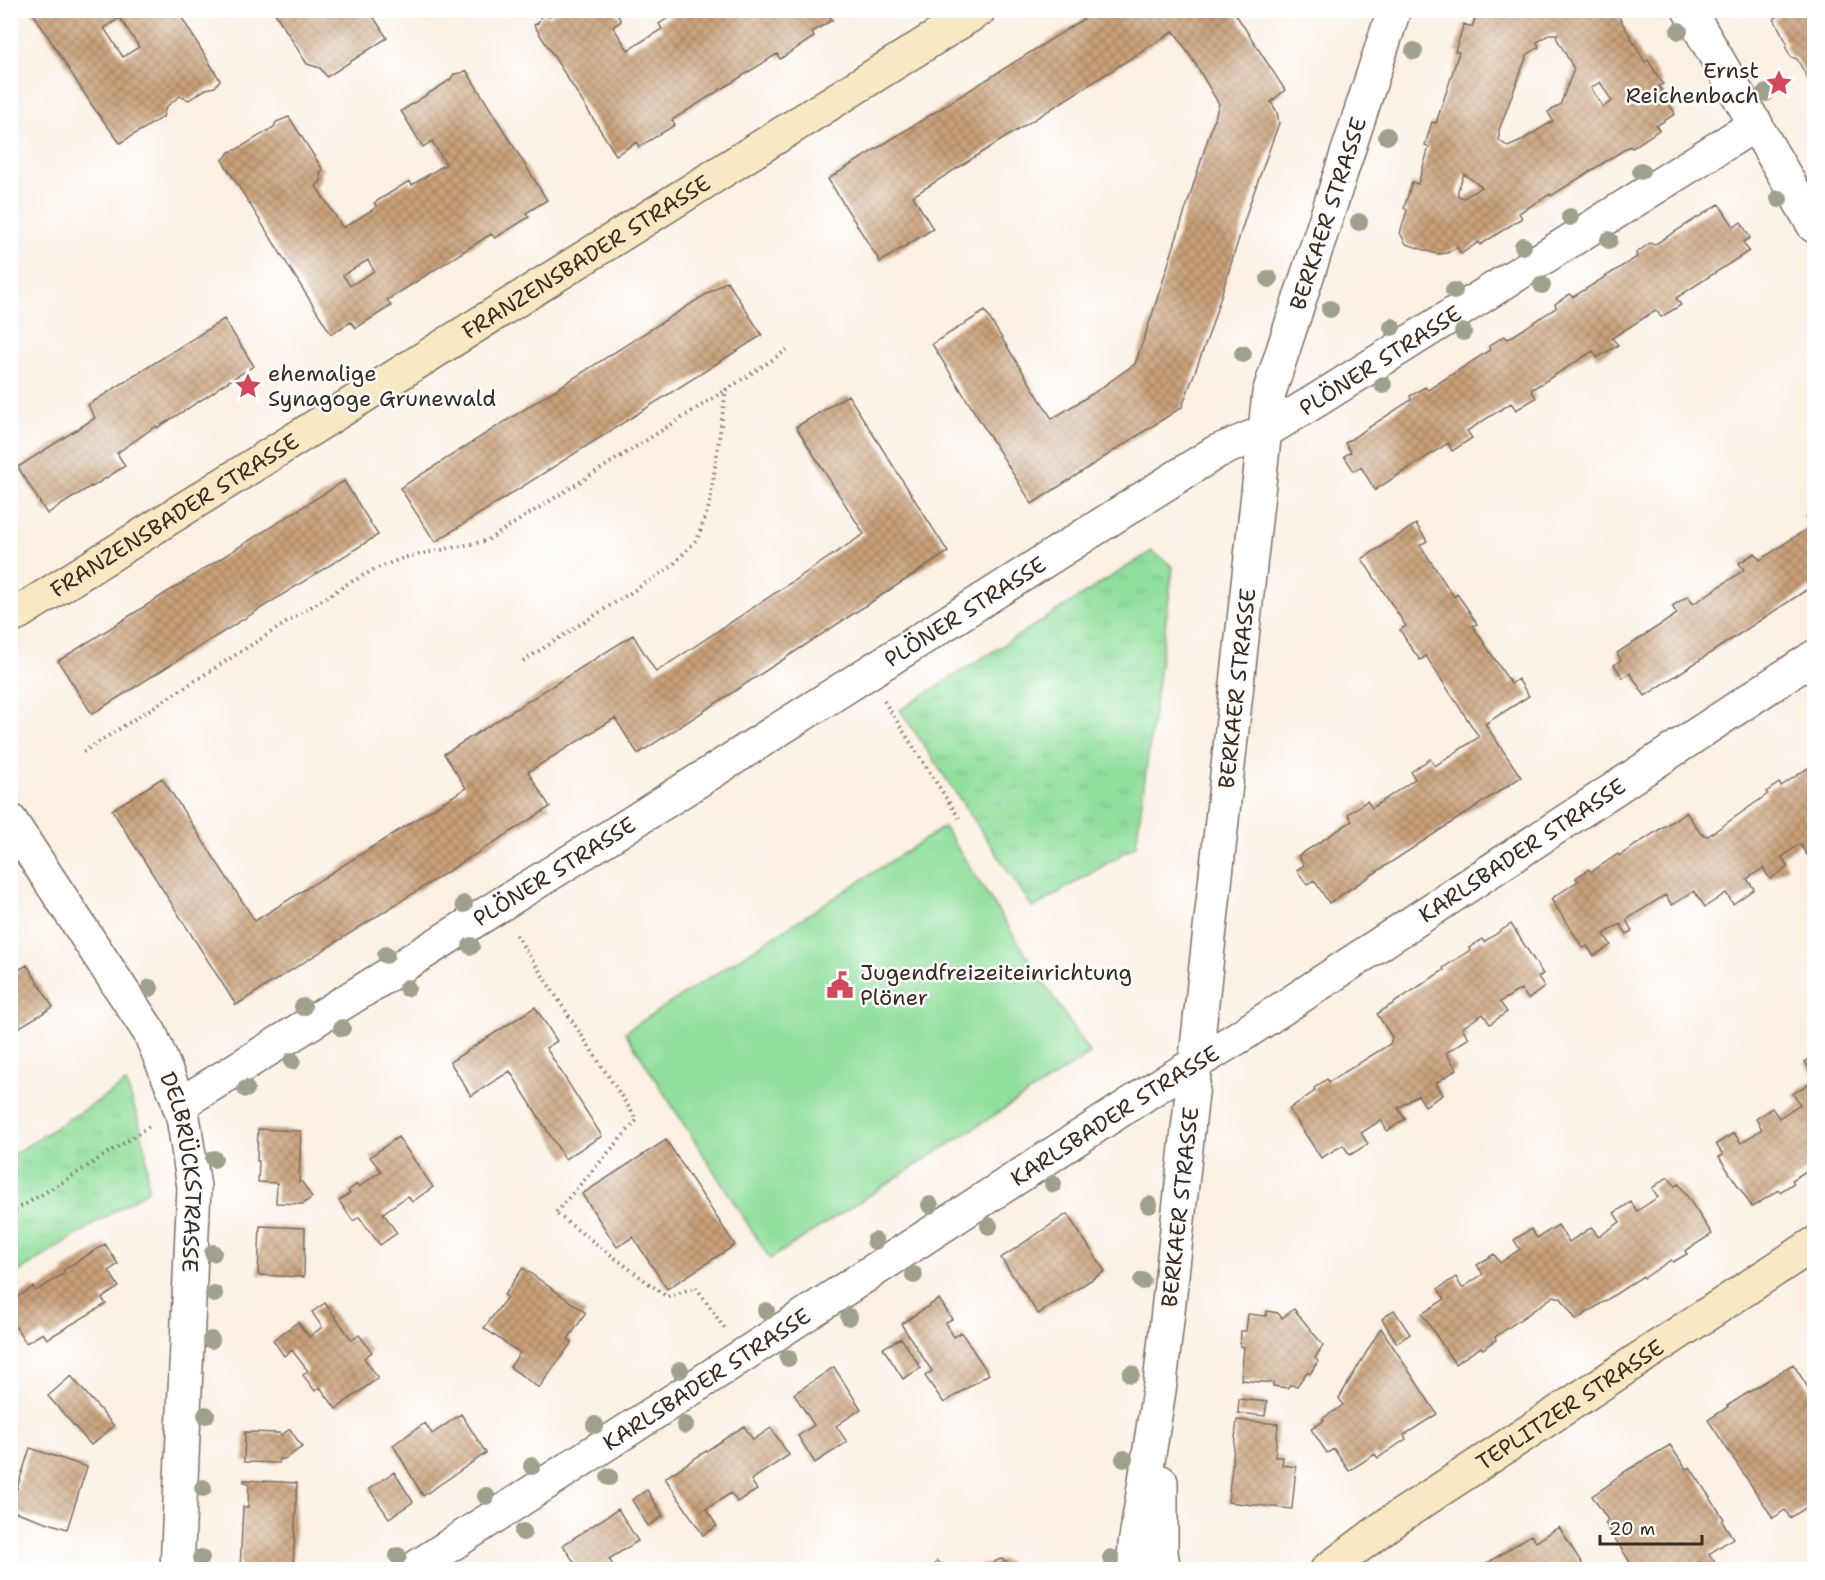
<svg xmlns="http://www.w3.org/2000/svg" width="1825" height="1580" viewBox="0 0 1825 1580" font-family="'Shantell Sans',sans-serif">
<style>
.park{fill:url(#park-tufts);stroke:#66845e;stroke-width:1.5}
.pitch{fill:#91df9d;stroke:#66845e;stroke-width:1.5}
.building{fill:url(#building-cross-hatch);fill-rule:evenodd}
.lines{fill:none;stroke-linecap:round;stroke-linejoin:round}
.street-casing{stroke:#7e6f63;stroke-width:36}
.secondary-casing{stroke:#7e6f63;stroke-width:36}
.path{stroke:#7e6f63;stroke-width:4;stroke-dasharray:1.5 4.5;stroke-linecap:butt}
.street{stroke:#fff;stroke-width:33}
.secondary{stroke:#f8e8c3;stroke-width:33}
.tree{fill:#a0a18c}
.labels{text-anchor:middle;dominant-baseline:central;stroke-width:5;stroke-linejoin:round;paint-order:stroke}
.poi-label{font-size:22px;fill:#3b2a1e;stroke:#fff;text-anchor:start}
.street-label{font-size:22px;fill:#3b2a1e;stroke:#fff}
</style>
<defs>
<pattern id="park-tufts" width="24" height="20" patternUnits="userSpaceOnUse" patternTransform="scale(1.5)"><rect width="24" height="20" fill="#91df9d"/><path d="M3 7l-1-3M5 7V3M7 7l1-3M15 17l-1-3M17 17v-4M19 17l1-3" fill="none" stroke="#7ec087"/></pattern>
<pattern id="building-cross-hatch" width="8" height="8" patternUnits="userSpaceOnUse" patternTransform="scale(1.5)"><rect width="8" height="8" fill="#c9a079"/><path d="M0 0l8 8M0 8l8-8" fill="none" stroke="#a48363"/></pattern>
</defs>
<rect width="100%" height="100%" fill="#fff"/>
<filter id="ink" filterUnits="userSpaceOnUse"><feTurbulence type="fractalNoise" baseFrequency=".0167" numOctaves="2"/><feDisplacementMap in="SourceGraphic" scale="12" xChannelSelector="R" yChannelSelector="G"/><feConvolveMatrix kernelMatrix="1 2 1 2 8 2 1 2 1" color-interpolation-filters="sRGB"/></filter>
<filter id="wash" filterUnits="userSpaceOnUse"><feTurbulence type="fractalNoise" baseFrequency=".008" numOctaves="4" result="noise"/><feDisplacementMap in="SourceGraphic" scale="24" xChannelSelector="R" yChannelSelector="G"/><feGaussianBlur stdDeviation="1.35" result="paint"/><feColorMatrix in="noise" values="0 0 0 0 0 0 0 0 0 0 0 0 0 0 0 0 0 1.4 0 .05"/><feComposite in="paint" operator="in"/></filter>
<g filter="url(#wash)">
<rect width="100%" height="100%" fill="#fbf0e3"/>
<path class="park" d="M1152 551 1173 567 1136 846 1033 908 900 710Z
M126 1083 139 1121 146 1154 148 1190 11 1277V1156Z"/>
<path class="pitch" d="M944 827 1090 1054 770 1259 625 1032Z"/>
<g id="blocks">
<path class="building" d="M31 10H177L220 80 215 87 206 89 189 100 180 96 166 107 163 117 120 143 93 107ZM120 18 139 47 123 57 104 28Z
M273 10H369L387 38 327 77 320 68 307 64Z
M559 10H615L621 21 613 27 628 50 662 29 659 24 680 10H826L832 20 812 32 814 37 780 59 777 54 672 120 675 125 639 147 637 142 616 155 534 25 538 23 541 16 546 15 549 17Z
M1098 10H1233L1285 90 1271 102 1277 112 1279 123 1250 203 1210 331 1182 407 1032 504 932 344 985 311 1052 419 1092 394 1135 364 1153 312 1219 104 1196 65 1174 31 913 196 933 229 880 262 828 179Z
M1480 10H1615L1645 62 1648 60 1663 84 1659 86 1675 114 1656 126 1659 130 1632 148 1630 146 1551 196 1550 194 1519 213 1522 218 1480 245 1479 242 1461 254 1457 247 1447 253 1437 254 1406 244 1400 233 1407 210 1404 208 1412 182 1418 184 1429 147 1425 145 1432 122 1436 123 1448 87 1459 52 1455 51 1464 24 1472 27 1476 16ZM1550 34H1558L1556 37 1574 69 1560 105 1548 112 1553 121 1519 142 1508 147 1499 140V130L1527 55 1539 47 1537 42ZM1600 82 1612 101 1603 107 1591 88ZM1464 174 1482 187 1464 198 1458 196V190Z
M1788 10H1814V90L1797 59 1791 57 1786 48 1787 43 1774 19Z
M466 70 547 200 526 213 529 217 495 238 491 234 387 300 391 306 356 328 351 322 331 334 222 160 226 157 229 152 236 150 274 127 276 122 289 117 323 170 320 172 321 181 316 186 343 228 377 207 374 203 409 181 412 185 446 164 432 141 423 147 401 111 450 80 454 74 461 73ZM368 260 374 271 350 286 343 275Z
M1719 204 1734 227 1741 222 1750 238 1743 242 1749 251 1676 298 1681 305 1661 317 1656 310 1612 338 1618 345 1597 358 1593 351 1531 390 1536 398 1516 410 1511 403 1467 431 1472 438 1452 451 1448 443 1375 490 1361 467 1354 471 1344 456 1351 452 1345 443 1411 400 1410 396 1425 387 1428 390 1490 350 1489 346 1504 336 1508 339 1556 308 1555 304 1570 294 1573 297 1637 257 1636 253 1650 243 1654 245Z
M727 281 762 335 435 542 400 488Z
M224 319 254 366 219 387 214 392 157 428 156 426 117 453 125 466 92 487 91 486 47 514 18 467 95 418 88 405Z
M848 395 948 552 638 754 615 718 528 772 550 807 236 1005 112 810 162 778 255 921 466 788 444 754 633 635 656 672 864 534 796 427Z
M344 481 378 535 92 714 58 661Z
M1814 513V585L1645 696 1630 673 1623 678 1614 665 1621 660 1617 653 1677 614 1672 606 1688 596 1693 604 1744 570 1739 563 1755 553 1760 560 1811 526 1806 518Z
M1416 524 1427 541 1420 545 1454 597 1457 594 1467 608 1477 624 1473 626 1511 684 1518 679 1529 696 1485 724 1521 777 1329 903 1314 880 1307 885 1297 870 1304 865 1298 856 1352 821 1348 814 1367 801 1372 808 1415 779 1411 772 1430 759 1435 766 1479 737 1426 656 1420 660 1410 646 1400 630 1406 626 1362 559Z
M1808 768 1814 779V849L1807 855 1800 844 1782 857 1788 867 1770 879 1763 868 1747 879 1754 889 1733 904 1726 893 1705 907 1694 891 1672 905 1665 895 1626 920 1632 931 1627 934 1620 924 1604 934 1611 945 1594 956 1587 946 1583 948 1551 899 1578 881 1576 878 1589 869 1591 872 1618 854 1619 856 1686 812 1701 834 1708 836 1768 794 1766 792 1779 783 1781 786Z
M1511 924 1543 974 1538 977 1545 987 1528 999 1521 989 1500 1002 1507 1012 1490 1024 1483 1014 1462 1028 1469 1038 1446 1053 1457 1069 1436 1083 1443 1095 1425 1106 1418 1095 1398 1108 1405 1119 1387 1131 1381 1120 1361 1133 1368 1144 1350 1155 1343 1145 1321 1158 1289 1109 1315 1091 1314 1088 1327 1079 1329 1082 1390 1044 1392 1037 1377 1014 1444 970 1443 968 1470 950 1469 948 1482 939 1484 942Z
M27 965 53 1007 10 1033V975Z
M535 1007 557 1041 546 1048 602 1136 565 1159 510 1071 471 1096 450 1062Z
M1814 1056V1076L1805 1062Z
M1814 1080V1166L1792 1180 1794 1183 1780 1192 1779 1190 1752 1207 1719 1157 1723 1155 1716 1144 1734 1133 1741 1143 1762 1129 1756 1119 1772 1108 1779 1118 1800 1104 1793 1094Z
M258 1129 301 1131 299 1182H302L312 1197 303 1204 276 1203 277 1183 258 1182 259 1161H257Z
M398 1137 433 1187 412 1202 408 1196 383 1213 397 1233 380 1245 359 1217 353 1221 339 1201 350 1193 348 1191 357 1184 359 1187 381 1171 370 1157Z
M666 1140 735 1245 667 1289 633 1237 617 1247 582 1194Z
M1668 1177 1675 1186 1679 1184 1712 1234 1685 1251 1687 1254 1673 1262 1671 1260 1644 1278 1643 1276 1576 1320 1561 1298 1554 1296 1495 1337 1496 1340 1483 1349 1481 1347 1455 1364 1422 1314 1445 1299 1438 1289 1456 1277 1462 1288 1483 1274 1477 1265 1494 1254 1500 1263 1520 1249 1514 1240 1531 1229 1537 1238 1558 1225 1569 1242 1592 1227 1598 1237 1620 1222 1614 1213 1631 1202 1637 1211 1658 1197 1652 1188Z
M1067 1214 1105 1271 1038 1314 1001 1258Z
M260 1226 305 1228 304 1277 258 1275Z
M105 1244 118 1264 109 1271 119 1287 102 1298 106 1304 47 1339 43 1333 26 1343 16 1327 11 1329 10 1302 33 1287 36 1291 65 1273 63 1270Z
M523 1268 586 1313 568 1339 572 1342 539 1388 510 1367 520 1353 484 1328 507 1297 504 1295Z
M939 1299 952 1319 945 1323 954 1337 961 1332 989 1374 944 1403 925 1376 932 1371 901 1324Z
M325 1303 352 1340 359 1335 372 1352 364 1358 378 1378 336 1409 320 1387 315 1391 303 1375 308 1371 292 1350 284 1356 273 1340 298 1322 309 1337 322 1327 312 1312Z
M1294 1309 1323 1345 1315 1358 1318 1361 1310 1374 1307 1372 1297 1386 1289 1385 1288 1388 1273 1386V1383L1241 1380 1244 1347 1240 1346 1241 1331H1246L1248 1314 1266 1316 1267 1311 1278 1313 1282 1318Z
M1394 1310 1410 1334 1397 1343 1382 1319Z
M1381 1328 1437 1414 1404 1435 1406 1439 1378 1458 1375 1454 1349 1471 1334 1449 1327 1453 1311 1429 1324 1421 1322 1419 1343 1405 1339 1398Z
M901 1338 921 1368 903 1379 883 1348Z
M1793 1364 1814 1397V1503H1813L1790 1518 1785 1510 1773 1518 1708 1420 1728 1407 1727 1406Z
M834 1367 861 1409 836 1426 847 1442 815 1463 798 1436 814 1425 794 1394Z
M71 1376 114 1426 91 1445 48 1396Z
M1239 1399 1267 1402 1265 1416 1238 1413Z
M461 1414 486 1453 423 1496 393 1445 425 1423 432 1434Z
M1237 1420 1278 1424 1275 1457H1283L1282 1465 1296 1467 1292 1509 1228 1502Z
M744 1426 753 1440 771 1428 789 1455 751 1480 757 1490 737 1502 731 1493 706 1509 717 1526 703 1535 665 1478Z
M290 1429 302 1447 284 1459H279V1463L244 1462 245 1432 279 1433 281 1435Z
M1670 1445 1686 1469 1690 1467 1724 1519 1722 1521 1733 1538 1709 1554 1716 1564 1708 1570H1704L1699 1562 1686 1570H1635L1605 1523 1608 1520 1592 1496 1611 1483V1482L1626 1471Z
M30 1448 87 1467 67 1529 10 1510Z
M394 1472 413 1502 389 1518 369 1489Z
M244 1480 297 1483 293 1570H240L243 1507H248L249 1483 244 1482Z
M647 1490 663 1516 648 1526 632 1500Z
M618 1509 638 1541 609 1559 616 1570H579L563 1545Z
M1559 1527 1586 1570H1485L1483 1566 1531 1535 1536 1542Z
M1001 1559 1008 1562 1009 1565 1016 1562 1021 1570H972L981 1564H993L996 1561Z
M937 1561 949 1570H932Z"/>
</g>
</g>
<g filter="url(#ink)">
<use href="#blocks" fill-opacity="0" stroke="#7e6f63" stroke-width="1.5"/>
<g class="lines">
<defs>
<g id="street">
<path d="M1689 10 1814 226"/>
<path id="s1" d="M10 820 150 1033 176 1095 183 1117 194 1187 177 1570"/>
<path id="s2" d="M179 1105 622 829 1216 452 1264 432 1317 400 1756 124"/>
<path d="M1161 1482V1553L1164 1570"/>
<path id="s3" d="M412 1570 1155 1088 1242 1035 1814 657"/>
<path id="s4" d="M1133 1570 1135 1545 1160 1384 1269 393 1394 10"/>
</g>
<g id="secondary">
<path id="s5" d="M10 618 979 10"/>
<path id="s6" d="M1327 1570 1391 1522 1814 1244"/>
</g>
</defs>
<use href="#street" class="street-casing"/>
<use href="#secondary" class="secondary-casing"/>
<path class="path" d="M523 661 671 567 698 538 710 503 726 390 787 350
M884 701 959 818
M83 752 344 586 375 569 406 557 486 541 726 390
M516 935 637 1120 555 1213 667 1297 696 1287 725 1329
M10 1213 58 1185 150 1126"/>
<use href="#street" class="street"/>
<use href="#secondary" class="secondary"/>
</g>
<g class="tree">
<circle cx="1679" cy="31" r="9"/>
<circle cx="1414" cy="51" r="9"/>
<circle cx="1766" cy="93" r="9"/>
<circle cx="1387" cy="136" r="9"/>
<circle cx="1641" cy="171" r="9"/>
<circle cx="1779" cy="199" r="9"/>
<circle cx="1570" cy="217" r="9"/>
<circle cx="1359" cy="222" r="9"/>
<circle cx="1609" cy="240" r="9"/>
<circle cx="1523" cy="246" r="9"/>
<circle cx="1269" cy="279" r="9"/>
<circle cx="1542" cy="285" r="9"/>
<circle cx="1454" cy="291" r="9"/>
<circle cx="1330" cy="309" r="9"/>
<circle cx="1392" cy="327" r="9"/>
<circle cx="1463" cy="332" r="9"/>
<circle cx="1243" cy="354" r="9"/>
<circle cx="1383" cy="385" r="9"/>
<circle cx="464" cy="904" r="9"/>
<circle cx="471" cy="946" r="9"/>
<circle cx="386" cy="955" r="9"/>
<circle cx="150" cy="988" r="9"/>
<circle cx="407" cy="988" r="9"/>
<circle cx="303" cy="1007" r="9"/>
<circle cx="342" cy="1028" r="9"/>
<circle cx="292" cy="1061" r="9"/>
<circle cx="246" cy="1089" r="9"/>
<circle cx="214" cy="1159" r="9"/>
<circle cx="1053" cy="1184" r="9"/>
<circle cx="930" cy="1205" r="9"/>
<circle cx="1149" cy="1205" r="9"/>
<circle cx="989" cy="1226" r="9"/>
<circle cx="875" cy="1241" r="9"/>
<circle cx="213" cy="1253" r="9"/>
<circle cx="914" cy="1275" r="9"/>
<circle cx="1142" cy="1281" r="9"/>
<circle cx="214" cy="1294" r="9"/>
<circle cx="766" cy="1311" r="9"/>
<circle cx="849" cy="1317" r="9"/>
<circle cx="211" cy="1340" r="9"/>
<circle cx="788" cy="1358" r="9"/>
<circle cx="680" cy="1370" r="9"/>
<circle cx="1131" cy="1374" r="9"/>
<circle cx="206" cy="1415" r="9"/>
<circle cx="595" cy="1425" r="9"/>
<circle cx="685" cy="1425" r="9"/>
<circle cx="1124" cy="1459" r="9"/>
<circle cx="532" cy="1466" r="9"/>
<circle cx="609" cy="1477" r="9"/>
<circle cx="203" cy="1488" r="9"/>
<circle cx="486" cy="1496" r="9"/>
<circle cx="523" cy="1532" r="9"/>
<circle cx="398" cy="1556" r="9"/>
<circle cx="201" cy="1558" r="9"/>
<circle cx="1111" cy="1558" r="9"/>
</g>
</g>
<defs>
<symbol id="sight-bare" viewBox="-9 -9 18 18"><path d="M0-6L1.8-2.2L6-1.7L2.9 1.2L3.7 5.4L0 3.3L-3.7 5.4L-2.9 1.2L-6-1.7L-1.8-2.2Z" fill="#d1495b" stroke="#fff" stroke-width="2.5" paint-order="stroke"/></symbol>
<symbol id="civic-bare" viewBox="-9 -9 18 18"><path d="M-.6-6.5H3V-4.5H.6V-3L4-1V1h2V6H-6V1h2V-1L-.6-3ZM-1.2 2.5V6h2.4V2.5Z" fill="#d1495b" stroke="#fff" stroke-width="2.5" paint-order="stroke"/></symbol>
</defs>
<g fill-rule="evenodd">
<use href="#sight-bare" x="1760" y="64" width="38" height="38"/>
<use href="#sight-bare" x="229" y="367" width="38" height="38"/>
<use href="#civic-bare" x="821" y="966" width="38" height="38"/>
</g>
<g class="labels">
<g class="poi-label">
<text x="1759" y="70" text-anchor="end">Ernst<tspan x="1759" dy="25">Reichenbach</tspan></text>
<text x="268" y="373">ehemalige<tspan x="268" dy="25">Synagoge Grunewald</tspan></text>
<text x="860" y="972">Jugendfreizeiteinrichtung<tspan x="860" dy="25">Plöner</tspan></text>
</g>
<g class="street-label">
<text stroke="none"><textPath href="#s4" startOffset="1374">BERKAER STRASSE</textPath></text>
<text stroke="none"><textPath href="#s5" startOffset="680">FRANZENSBADER STRASSE</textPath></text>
<text stroke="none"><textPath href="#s2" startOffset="1414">PLÖNER STRASSE</textPath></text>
<text stroke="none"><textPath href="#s5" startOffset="194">FRANZENSBADER STRASSE</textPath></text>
<text stroke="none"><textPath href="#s2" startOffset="928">PLÖNER STRASSE</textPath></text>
<text stroke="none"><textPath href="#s4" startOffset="888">BERKAER STRASSE</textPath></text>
<text stroke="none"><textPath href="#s3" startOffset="1323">KARLSBADER STRASSE</textPath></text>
<text stroke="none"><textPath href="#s2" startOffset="442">PLÖNER STRASSE</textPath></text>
<text stroke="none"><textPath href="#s3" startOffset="837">KARLSBADER STRASSE</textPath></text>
<text stroke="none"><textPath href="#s1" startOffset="400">DELBRÜCKSTRASSE</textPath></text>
<text stroke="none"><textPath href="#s4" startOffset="366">BERKAER STRASSE</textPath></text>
<text stroke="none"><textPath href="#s3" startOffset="351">KARLSBADER STRASSE</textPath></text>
<text stroke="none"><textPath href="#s6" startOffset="294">TEPLITZER STRASSE</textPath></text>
</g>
</g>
<rect width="1825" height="1580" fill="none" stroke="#fff" stroke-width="36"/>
<path d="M1600 1535v9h102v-9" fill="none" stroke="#3b2a1e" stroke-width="3"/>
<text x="1609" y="1535" font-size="18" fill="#3b2a1e" stroke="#ffffff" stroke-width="4.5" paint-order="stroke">20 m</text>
</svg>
